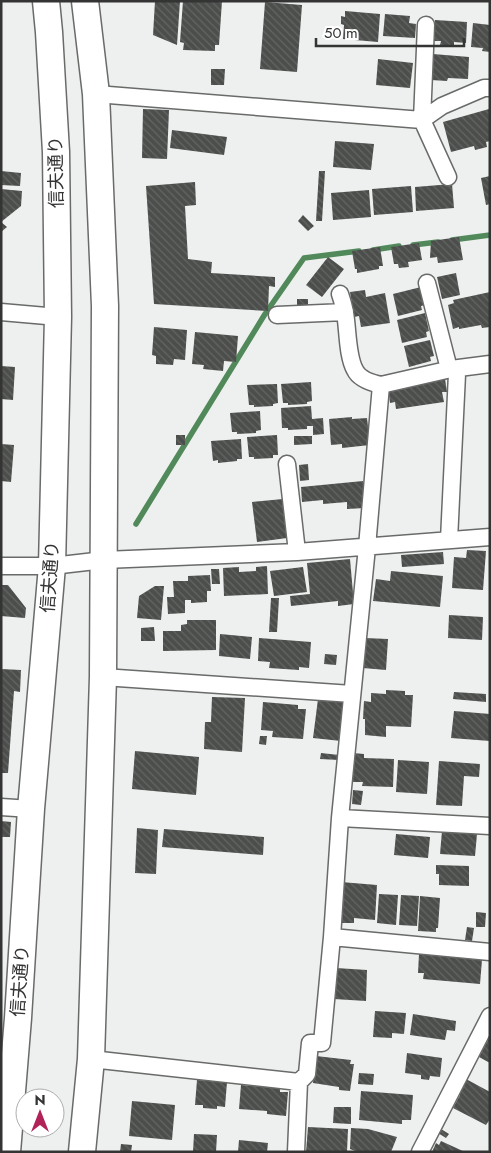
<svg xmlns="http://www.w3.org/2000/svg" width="491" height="1153" viewBox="0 0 491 1153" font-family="Jost,'Noto Sans JP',sans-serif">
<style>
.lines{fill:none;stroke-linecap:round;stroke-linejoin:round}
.stream{stroke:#51895a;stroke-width:5.5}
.building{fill:url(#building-back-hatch)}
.minor-casing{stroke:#696b69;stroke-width:19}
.trunk-casing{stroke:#696b69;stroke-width:29}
.minor{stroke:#fff;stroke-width:16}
.trunk{stroke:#fff;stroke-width:26}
.labels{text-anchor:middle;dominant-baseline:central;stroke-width:5;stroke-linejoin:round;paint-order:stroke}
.street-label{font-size:18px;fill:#333433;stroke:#fff}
</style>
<defs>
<pattern id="building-back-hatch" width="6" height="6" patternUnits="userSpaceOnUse" patternTransform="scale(1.25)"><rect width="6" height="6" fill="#4c4e4c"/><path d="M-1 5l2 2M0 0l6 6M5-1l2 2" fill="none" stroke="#646564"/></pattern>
</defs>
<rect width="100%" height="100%" fill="#edf0ee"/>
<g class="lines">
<path class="stream" d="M452 240 490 235
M413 245 438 242
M373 250 399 246
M136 524 265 314 304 258 359 251"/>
</g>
<path class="building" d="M155 1H180L177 45 153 35Z
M183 1H222L219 45H215V51L183 50 184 43 180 42Z
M265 2 302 5 297 72 260 69Z
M345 11 380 14 378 42 343 39 344 25 341 24V16L345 17Z
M385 14 410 16 409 23 416 24 415 38 383 36Z
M435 20 467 22 466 43 454 42V46L440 45 441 41H433Z
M473 23 490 25V52L482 51 483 48 471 47Z
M433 54 469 57 468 79 448 78 447 81 431 80Z
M378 59 413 63 410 88 376 85Z
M211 69H225L224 85H211Z
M143 109 169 110 167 159 142 158Z
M489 109 490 141 486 142 487 147 475 150 474 146 451 152 443 122Z
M172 130 227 137 224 155 170 148Z
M335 141 374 144 371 170 333 167Z
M1 171 21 173 20 186 1 185Z
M319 171H325L322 221H316Z
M490 176V204L486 205 481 178Z
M195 182 196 205 185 206 188 259 212 262 211 273 275 277V287L269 286 268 311 154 304 146 186Z
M452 184 454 208 416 211 415 187Z
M411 186 413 212 374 215 372 189Z
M1 189 22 191 21 206 1 222 7 227 1 232Z
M369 190 371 217 333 220 331 193Z
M303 215 314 226 308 231 298 221Z
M459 237 463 260 438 263 437 257 430 258 431 241Z
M419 243 422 260 408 262 409 267 399 268 398 264H394L391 247Z
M380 247 383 266H379V269L357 273V269H355L352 251Z
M328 257 344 269 322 297 306 285Z
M456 273 460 295 442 299 437 277Z
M421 287 425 305 421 306 422 310 398 316 393 294Z
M365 290 366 297 385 293 390 323 361 327 359 316 354 317 350 292Z
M490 292V327L482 328 481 325 459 329V327L453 329 448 305 454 303 453 300Z
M297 299H308V307L297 306Z
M425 313 429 331 426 332 427 337 402 343 397 320Z
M154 327 187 330 185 360 174 359 173 365 156 364V356L152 355Z
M195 332 238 336 236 362 224 361 223 371 203 369 204 365 192 364Z
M430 340 434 356 430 357 431 361 409 367 404 346Z
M1 366 15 367 13 400 1 399Z
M445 379 447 392H442L444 402 396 409 395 402 390 403 388 387Z
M311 382 312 401 307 402V404L288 405V403H283L281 384Z
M277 384 278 403 273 404V406L254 407V405H249L247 385Z
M311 406 312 419 323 418 324 434 313 435V426H307V429L288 430V428H282L281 408Z
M260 411 261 430 256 431V433L237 434V432H232L230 413Z
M352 417V419L367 418 370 445 342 448V444L331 445 329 419Z
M176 435H185V445H176Z
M277 435 278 455H273V458L254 459V457H249L247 437Z
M294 436H312V444L294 445Z
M241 439 242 459H237V461L218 463V460L213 461 211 441Z
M1 444 14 445 11 482 1 481Z
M308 464 309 480 300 481 299 465Z
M363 481 365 508 347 509V502L323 504V500L302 502 301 487Z
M283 499 287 538 257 542 252 502Z
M467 550 486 551 483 590 452 588 454 557 466 558Z
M443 552 444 564 402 567 401 555Z
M350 559 354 604 338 606V601L291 606 290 596 310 594 307 563Z
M267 566 268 594 224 596 223 568 239 567V572L256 571V567Z
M303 567 307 592 274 596 270 571Z
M211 569H219L220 584H212Z
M391 571 443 576 440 607 373 601 376 579 390 581Z
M210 575 211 591H207V602L191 603V600H185V613L168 614 167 597H174L173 581H188V576Z
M1 585H8L26 608 25 618 1 616Z
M155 586H164L161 620 137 618 139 596Z
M271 598H279L277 632H269Z
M449 615 483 617 482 640 448 638Z
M187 620H216V650L163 651V631H181V625L187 624Z
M154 627 155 641H141V628Z
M220 634 252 637 250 659 219 656Z
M259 638 311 642 309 668 299 667V670L269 668 270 662 258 661Z
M365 638 388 639 386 670 363 668Z
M325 654 337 655 336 665 324 664Z
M1 669 21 670 20 692 14 691 8 773H1Z
M386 690 405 691V695H413L411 727 386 726V737L365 735V719H363L364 701 371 702V693L386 694Z
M454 692 486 694V702L453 699Z
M212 697 245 698 242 752 204 749 205 722H211Z
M318 699 345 702 341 741 313 738Z
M263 702 298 705V709H306L303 739 272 737 273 731 261 730Z
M454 711 490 714V741L451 738Z
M260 736H267L266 745 259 744Z
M135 751 199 757 196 795 132 789Z
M321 753 339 755V760L320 759Z
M353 753 364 754V758L394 759 393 787 362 786 363 782H352Z
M398 760 429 762 427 794 396 792Z
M439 761 480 764 479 777 464 776 462 806 436 805Z
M353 790 363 791 361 805 352 804Z
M1 821 11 822 10 837H1Z
M137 828 158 830 156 874 135 873Z
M164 829 264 837 263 855 162 847Z
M442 831 477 834 475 856 440 854Z
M396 834 430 837 428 858 394 855Z
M436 865 469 866V886L439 885V874H436Z
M341 882 377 885 375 920 354 918V923H339Z
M379 894 398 895 396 925 377 923Z
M401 895 419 896 417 926 399 925Z
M420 896 440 898 438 928H436V932L418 931Z
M476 912 486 913 485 927H476Z
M467 927 474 928 472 941 465 940Z
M419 954 482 960 480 984 423 979 424 973H418Z
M336 968 367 970 366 1001 334 999Z
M375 1011 406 1013 404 1034 392 1033V1038L373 1037Z
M413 1014 456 1021 455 1031 447 1030 445 1040 410 1035Z
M490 1036V1063L479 1057Z
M407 1053 442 1058 440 1077 430 1076 429 1080 421 1079V1075L405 1073Z
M316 1056 351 1060 350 1064H354L350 1091 339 1090V1087L313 1083Z
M359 1073 374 1074 373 1085 358 1084Z
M466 1079 490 1092V1119L486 1125 453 1108 460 1095 458 1094Z
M197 1080 227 1082 225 1107 217 1106V1109L203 1108V1105H195Z
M241 1085 280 1088V1092H288L286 1116 267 1114V1111L239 1109Z
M361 1091 413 1095 411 1120H402V1124L359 1120Z
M132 1101 175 1105 172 1140 129 1136Z
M334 1107H351V1124L333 1123Z
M308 1127 348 1129 347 1152H306Z
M351 1128 368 1129 397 1137 391 1152H358L350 1149Z
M441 1129 449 1134 446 1138 438 1133Z
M194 1134 217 1135 216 1152H193Z
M239 1140 268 1143 267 1152H238Z
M441 1141 465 1152H432L436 1143 439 1145Z
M121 1144 132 1145 131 1152H120Z"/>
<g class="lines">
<defs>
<path id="minor" d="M96 94 422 120 448 177
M422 120 426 25
M422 120 442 106 484 88H490
M427 283 448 365 457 374 449 540
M340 294C342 300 344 306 345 313 348 329 347 356 355 370 359 379 372 383 381 385L451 369 490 364
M1 312 58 317
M277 315 345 312
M287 464 297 552
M1 566H52L104 560 297 552 490 537
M103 677 352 694
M1 807 31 809
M340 818 490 826
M332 937 490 952
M91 1059 299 1082
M296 1152 299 1082 307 1074 310 1043H322L332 937 340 818 367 547 381 385
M420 1152 490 1016"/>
<path id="trunk" d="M7 1152 18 1018 31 809 52 566 58 317 56 152 49 32 46 1
M82 1152 91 1059 103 677 105 306 96 94 85 1"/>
</defs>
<use href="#minor" class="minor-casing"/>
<use href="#trunk" class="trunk-casing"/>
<use href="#minor" class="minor"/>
<use href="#trunk" class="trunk"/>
</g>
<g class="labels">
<g class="street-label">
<text transform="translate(56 172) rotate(-91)">信夫通り</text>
<text transform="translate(50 577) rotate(-86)">信夫通り</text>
<text transform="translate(20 981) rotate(-86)">信夫通り</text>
</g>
</g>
<rect width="491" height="1153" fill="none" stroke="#333433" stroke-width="5"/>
<g transform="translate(40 1113)"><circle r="24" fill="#ffffff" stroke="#adaead"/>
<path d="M0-4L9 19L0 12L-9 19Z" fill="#b12257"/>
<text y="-8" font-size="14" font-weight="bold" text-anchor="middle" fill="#333433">N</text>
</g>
<path d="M316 38v8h148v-8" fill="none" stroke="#333433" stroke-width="2.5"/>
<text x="324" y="38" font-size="15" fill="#333433" stroke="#ffffff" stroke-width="4" paint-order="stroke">50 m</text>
</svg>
